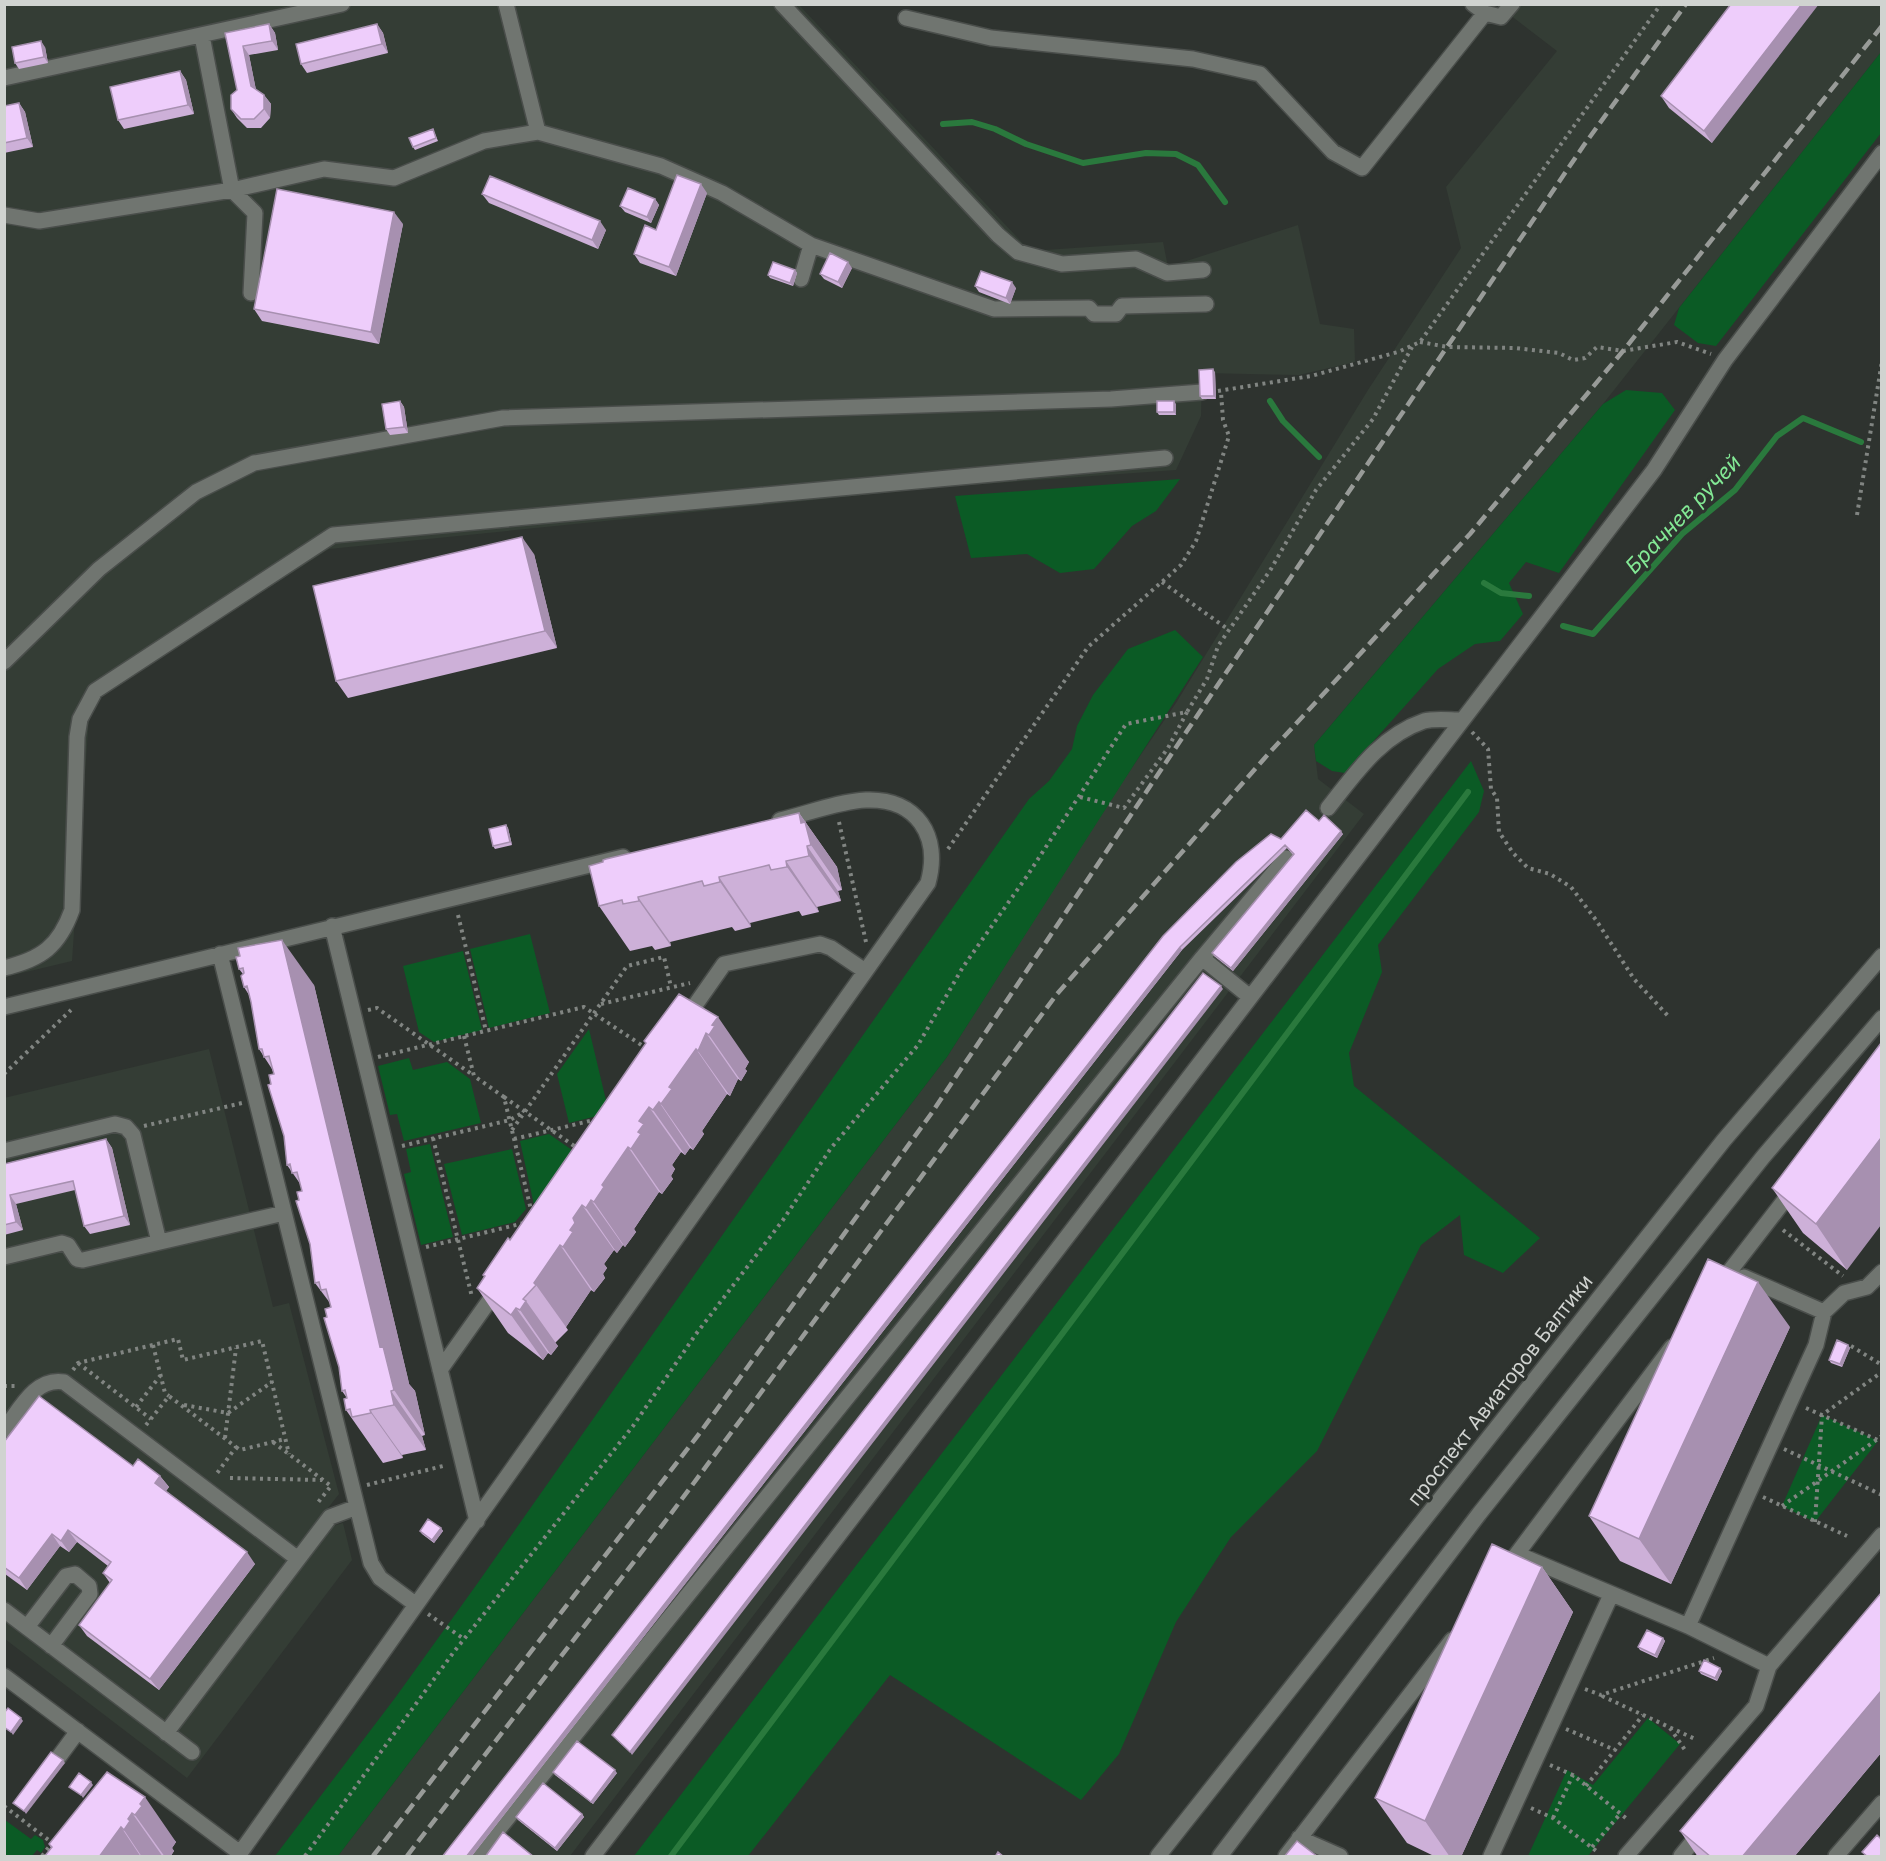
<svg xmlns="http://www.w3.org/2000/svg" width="1886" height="1861" viewBox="0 0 1886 1861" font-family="Inter,sans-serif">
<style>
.built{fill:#343d35}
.green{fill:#0b5b25}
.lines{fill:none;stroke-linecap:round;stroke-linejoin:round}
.stream{stroke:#2a793d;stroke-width:6}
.minor-casing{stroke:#4a4e4b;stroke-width:18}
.path{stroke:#818582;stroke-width:4;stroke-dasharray:3 4.5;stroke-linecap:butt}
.minor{stroke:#707570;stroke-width:15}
.rail{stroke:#989b98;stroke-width:4.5;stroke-dasharray:12 6;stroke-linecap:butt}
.wall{fill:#cdb0d8}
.shaded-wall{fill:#a790b0}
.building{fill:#eecdfb;stroke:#a790b0;stroke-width:1.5}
.labels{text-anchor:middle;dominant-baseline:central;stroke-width:6;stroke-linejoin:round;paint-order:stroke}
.street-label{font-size:20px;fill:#d0d3d0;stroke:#2e332f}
.water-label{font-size:21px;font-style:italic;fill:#83e995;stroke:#2e332f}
</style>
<rect width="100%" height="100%" fill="#2e332f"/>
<path class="built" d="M4 5H799L1030 251 1163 242 1168 267 1298 225 1320 324 1354 329 1355 362 1299 375 1202 373 1201 416 1176 470 941 487 329 549 90 703 72 961 5 977Z
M1497 5H1881V52L1603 404 1314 745 1318 779 1364 814 570 1856H338L947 1057 1106 806 1176 703 1368 390 1461 248 1446 187 1557 51Z
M209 1049 273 1307 289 1303 339 1494 321 1517 333 1526 343 1523 352 1560 187 1778 5 1639 4 1098Z"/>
<path class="green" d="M1881 52V133L1716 346 1698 343 1674 325 1679 308Z
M1626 390 1662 393 1675 410 1559 573 1526 562 1509 583 1523 614 1500 641 1475 644 1438 669 1345 773 1332 771 1316 761 1314 745 1603 404Z
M1180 479 1156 511 1132 526 1094 569 1060 573 1027 554 971 558 955 496Z
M1175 630 1203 657 947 1057 338 1856H275L395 1698 477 1584 1029 799 1049 781 1072 749 1077 726 1093 695 1128 649Z
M1471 761 1484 791 1479 812 1378 945 1382 972 1349 1053 1354 1086 1540 1238 1503 1273 1464 1255 1460 1215 1421 1245 1317 1451 1231 1537 1176 1622 1119 1754 1081 1800 890 1675 748 1856H634Z
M530 934 550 1013 489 1028 470 949Z
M463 951 482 1030 434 1042 419 1032 403 966Z
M589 1029 609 1113 569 1123 557 1074Z
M409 1058 413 1070 447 1062 470 1079 481 1123 404 1141 397 1114 390 1115 378 1066Z
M549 1134 572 1150 534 1205 520 1141Z
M430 1144 453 1237 421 1245 404 1174 411 1172 406 1149Z
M512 1149 526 1209 515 1222 462 1235 444 1164Z
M1822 1415 1878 1441 1815 1522 1782 1506Z
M1648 1718 1680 1744 1588 1856H1528L1567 1770 1593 1785Z
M5 1820 31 1839 35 1835 43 1840 45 1847 41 1853 37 1850 32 1856H5Z"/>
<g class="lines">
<path class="stream" d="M943 124 972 122 995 129 1026 144 1083 163 1146 153 1176 154 1198 165 1225 202
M1270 401 1283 421 1319 457
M1484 583 1501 593 1529 596
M1563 626 1593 634 1682 534 1735 490 1777 436 1803 418 1861 442
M671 1856 1468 792"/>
<defs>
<path id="minor" d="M506 4 538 132 661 166 722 193 811 245 801 279
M782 4 998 235 1018 252 1062 264 1136 259 1167 273 1203 270
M1485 13 1501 17 1512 4
M906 18 991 38 1193 59 1260 74 1333 152 1362 168 1485 13 1473 4
M202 36 232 190 255 213 251 293
M4 78 342 4
M4 215 39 221 232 190 324 169 394 178 484 141 538 132
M811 245 994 309 1089 308 1094 314H1116L1122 306 1206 304
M4 662 99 569 196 492 254 463 503 418 1111 399 1202 392
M1328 808C1355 774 1380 736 1424 721 1434 718 1450 720 1461 720
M332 926 477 1521
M220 954 371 1563 380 1578 415 1604
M1202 958 1286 858
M4 968C42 959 59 946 72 910L77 737 80 719 95 691 333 535 1165 458
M4 1007 623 857
M684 1021 724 964 820 944 831 948 865 971
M4 1151 115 1124 126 1127 133 1135 159 1242
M4 1257 62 1243 68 1245 77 1259 83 1260 284 1213
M1744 1277 1824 1312 1844 1293 1867 1287 1882 1272
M1719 1285 1794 1188
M440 1370 499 1287
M4 1430C20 1409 35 1377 64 1382L298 1559
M1517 1554 1688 1626 1769 1666
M1504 1571 1672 1347
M4 1610 192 1752
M1688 1626 1816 1345 1824 1312
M27 1627 66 1576 75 1574 89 1586 90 1594 51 1646
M4 1676 240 1853
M166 1733 330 1517 357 1507
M58 1758 78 1731
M1299 1838 1340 1856
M238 1856 928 883C941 836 917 798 866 800 840 801 806 814 780 820
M477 1856 1202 958 1250 997
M593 1856 1654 470 1725 360 1882 153
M1158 1856 1724 1140 1882 956
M1220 1856 1479 1514 1763 1157 1882 1018
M1286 1856 1452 1640
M1491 1856 1611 1595
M1626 1856 1756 1706 1769 1666 1882 1535
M1681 1856 1703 1829
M1836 1856 1882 1803"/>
</defs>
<use href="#minor" class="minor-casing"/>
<path class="path" d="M1420 342 1448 347 1515 348 1559 353 1573 360 1585 358 1597 347 1623 351 1677 342 1711 354
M1218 391 1311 376 1398 352 1420 342 1661 4
M1857 515 1882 361
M1162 582 1229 630
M1472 732 1488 749 1491 789 1497 798 1499 832 1513 853 1528 868 1550 874 1571 887 1596 920 1634 979 1669 1017
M1080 797 1124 808 1168 748 1187 712
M839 822 866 942
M948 849 1088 647 1181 565 1196 541 1229 436 1223 420 1221 392
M458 915 486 1031
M601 1004 690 983
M368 1010 377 1008 473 1075
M464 1036 474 1076 504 1097 532 1214
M378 1057 584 1007 646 1048
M4 1074 71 1010
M504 1097 577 1148
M144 1126 242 1103
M512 1130 627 966 664 957 671 987
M433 1138 472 1297
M514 1139 598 1119
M402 1146 510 1120 524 1112
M1783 1230 1843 1276
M426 1247 524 1223
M153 1345 165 1393 169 1396
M1851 1346 1882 1365
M78 1363 151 1419
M73 1370 78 1363 178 1339 183 1360 262 1341 289 1454
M4 1386H16
M184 1405 228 1413 272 1382
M136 1407 160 1376
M1806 1408 1882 1442
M146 1425 169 1396 236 1447 215 1476
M225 1438 236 1348
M273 1442 331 1486 316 1505
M236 1447 240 1450 285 1439
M1784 1449 1882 1495
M230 1478 322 1480
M367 1485 447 1465
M1763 1497 1847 1536
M1782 1506 1882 1436
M1815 1522 1822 1415 1882 1372
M428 1614 464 1639
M1585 1689 1601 1695 1714 1658
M1602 1696 1695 1739
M1670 1728 1685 1750
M1566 1729 1615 1750
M1550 1765 1573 1775 1627 1819
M1586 1786 1643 1715
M4 1806 55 1845
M1531 1808 1553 1818 1599 1853
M1553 1818 1573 1775
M1592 1847 1620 1814
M42 1856 52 1843
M305 1856 453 1653 633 1426 696 1334 783 1220 831 1148 918 1045 963 967 1027 876 1126 724 1187 712 1207 679 1218 646 1271 569 1316 490 1373 419 1412 347"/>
<use href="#minor" class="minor"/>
<path class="rail" d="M373 1856 699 1434 931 1114 1215 689 1584 145 1686 4
M407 1856 667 1519 1057 994 1271 751 1470 534 1623 351 1882 26"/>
</g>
<path class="wall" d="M1731 4 1712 143 1669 108 1661 96Z
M269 24 275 33 278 50 249 55 256 90 264 95 271 104 270 118 261 128H247L237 118 231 109 237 90 225 33Z
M377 24 383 33 388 53 307 73 301 64Z
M45 47 48 63 19 69 15 63Z
M180 71 186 80 194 114 124 129 118 120Z
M19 103 25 112 33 147 4 153V106Z
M433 129 438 141 415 150 413 147Z
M707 193 676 276 640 263 634 254 656 230Z
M482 194 606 230 598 249 489 203Z
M655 199 659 205 651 223 625 212 620 206Z
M403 224 379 344 262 321 254 309Z
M852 268 842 288 824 279 820 274Z
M795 270 797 273 793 286 770 278 768 275Z
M975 286 1016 288 1010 304 979 292Z
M1215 372 1216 399H1202L1200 396Z
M400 401 404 407 408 433 390 435 386 429Z
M1176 404V415H1159L1157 412Z
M534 554 557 648 348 698 336 681Z
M799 813 837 867 842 890 838 891 841 901 817 907 819 912 802 916 799 911 750 923 751 927 735 931 732 927 670 942 671 946 655 950 652 946 630 951 599 906Z
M1319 821 1343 834 1233 971 1214 956 1212 953 1293 855 1287 848 1182 950 471 1857H442L1163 936 1281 839Z
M506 825 508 828 512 845 495 849 493 846Z
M236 957 314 985 408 1379 409 1384 415 1391 425 1435 422 1436 426 1450 402 1455 403 1458 383 1463 346 1410 347 1398 342 1391 339 1367 327 1317 331 1307 330 1303 315 1283 310 1244 299 1200 302 1191 301 1185 287 1165 284 1136 271 1084 274 1074 272 1069 259 1049 251 1002 249 995 244 987 243 974 239 969Z
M679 994 749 1062 745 1069 747 1071 741 1081 738 1079 730 1096 727 1094 702 1131 704 1134 693 1150 690 1148 685 1155 681 1152 672 1165 675 1169 671 1176 673 1179 662 1194 659 1192 634 1229 636 1232 625 1247 623 1245 617 1253 614 1250 604 1264 607 1268 603 1274 605 1278 594 1292 591 1290 566 1327 568 1330 555 1343 558 1346 551 1355 548 1353 543 1360 508 1333 477 1288 484 1277 483 1275 510 1240 646 1044 644 1041Z
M1881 1043 1847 1270 1803 1233 1772 1188Z
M106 1139 112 1148 130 1225 90 1234 84 1226 75 1190 16 1204 23 1230 4 1235V1164Z
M1790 1327 1671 1584 1620 1561 1589 1516Z
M1848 1345 1850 1348 1842 1367 1831 1363 1829 1360Z
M4 1442 133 1466 160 1476 169 1487 166 1491 255 1564 159 1690 87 1636 79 1625 110 1583 103 1573 108 1566 77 1542 69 1552 60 1546 27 1590 5 1574 4 1575Z
M441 1528 443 1531 434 1543 422 1534 420 1531Z
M1542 1567 1573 1612 1461 1857H1436L1407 1843 1375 1798Z
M1663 1638 1665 1641 1657 1658 1640 1650 1638 1647Z
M1699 1671H1722L1717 1681 1701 1674Z
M1881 1753 1794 1857H1698L1680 1831Z
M107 1772 176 1842 172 1848 174 1851 170 1857H44L51 1848 49 1844Z
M553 1772 617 1773 593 1804 555 1775Z
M582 1814 584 1817 557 1851 518 1820 516 1817Z"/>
<path class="shaded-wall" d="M1802 4H1819L1712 143 1704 131Z
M269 24 275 33 278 50 272 41Z
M377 24 383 33 388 53 382 44Z
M41 41 45 47 48 63 44 57Z
M243 46 249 55 257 95 251 86Z
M180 71 186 80 194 114 188 105Z
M264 95 271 104 270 118 264 109Z
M19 103 25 112 33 147 27 138Z
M701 184 707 193 676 276 669 267Z
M655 199 659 205 651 223 647 217Z
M394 212 403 224 379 344 371 332Z
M600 221 606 230 598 249 592 240Z
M848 262 852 268 842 288 838 282Z
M795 270 797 273 793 286 790 283Z
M1012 282 1016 288 1010 304 1006 298Z
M1213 369 1215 372 1216 399 1214 396Z
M400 401 404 407 408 433 404 427Z
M1174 401 1176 404V415L1174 412Z
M522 537 534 554 557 648 545 631Z
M799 813 837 867 842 890 811 845 801 823Z
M506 825 508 828 512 845 510 842Z
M1341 831 1343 834 1233 971 1231 968Z
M807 846 838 891 841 901 809 856Z
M786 861 817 907 819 912 787 867Z
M719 877 750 923 751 927 720 882Z
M638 897 670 942 671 946 639 901Z
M282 940 314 985 408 1379 409 1384 415 1391 425 1435 394 1390 380 1347Z
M1180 947 1182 950 471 1857H466Z
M1221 986 1223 989 632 1755 630 1752Z
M718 1017 749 1062 745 1069 747 1071 741 1081 709 1035 712 1025Z
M706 1033 738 1079 730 1096 698 1051Z
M696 1049 727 1094 702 1131 704 1134 693 1150 661 1104 669 1087Z
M659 1102 690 1148 685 1155 653 1110Z
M649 1107 681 1152 672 1165 675 1169 671 1176 673 1179 662 1194 631 1149 638 1132 639 1121Z
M1881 1138V1225L1847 1270 1816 1224Z
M106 1139 112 1148 130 1225 124 1216Z
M628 1147 659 1192 634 1229 636 1232 625 1247 594 1202 602 1185Z
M10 1195 16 1204 23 1230 16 1222Z
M591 1200 623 1245 617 1253 586 1208Z
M582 1205 614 1250 604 1264 607 1268 603 1274 605 1278 594 1292 563 1247 570 1230 573 1218Z
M560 1245 591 1290 566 1327 536 1285 534 1283Z
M1758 1282 1790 1327 1671 1584 1639 1539Z
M526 1301 558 1346 551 1355 520 1310Z
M516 1308 548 1353 543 1360 511 1315Z
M1848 1345 1850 1348 1842 1367 1840 1364Z
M391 1391 422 1436 426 1450 394 1405Z
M370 1410 402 1455 403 1458 371 1413Z
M160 1476 169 1487 163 1495 155 1483Z
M441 1528 443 1531 434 1543 432 1540Z
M68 1530 77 1542 69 1552 61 1541Z
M52 1534 60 1546 27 1590 19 1578Z
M247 1552 255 1564 159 1690 150 1679Z
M1542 1567 1573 1612 1461 1857H1450L1425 1821Z
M1663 1638 1665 1641 1657 1658 1655 1655Z
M1720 1668 1722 1671 1717 1681 1715 1678Z
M1881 1691V1753L1794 1857H1742Z
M21 1718 23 1721 13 1735 11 1732Z
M63 1760 65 1763 26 1814 24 1811Z
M615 1770 617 1773 593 1804 591 1802Z
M91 1782 93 1785 83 1798 81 1795Z
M145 1797 176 1842 172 1848 174 1851 170 1857H165L135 1815 140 1804Z
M132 1813 163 1857H142L124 1830 128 1819Z
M582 1814 584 1817 557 1851 555 1848Z
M121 1827 141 1857H99Z"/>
<path class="building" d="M1731 4H1802L1704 131 1661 96Z
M269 24 272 41 243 46 251 86 264 95V109L254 119H241L231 109V95L237 90 225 33Z
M377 24 382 44 301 64 296 44Z
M41 41 44 57 15 63 12 47Z
M180 71 188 105 118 120 110 87Z
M19 103 27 138 4 143V106Z
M433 129 436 138 413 147 409 138Z
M677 175 701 184 669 267 634 254 645 225 656 230Z
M490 176 600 221 592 240 482 194Z
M628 188 655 199 647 217 620 206Z
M277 189 394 212 371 332 254 309Z
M830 253 848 262 838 282 820 274Z
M773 262 795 270 790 283 768 275Z
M981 271 1012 282 1006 298 975 286Z
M1213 369 1214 396H1200L1199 370Z
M400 401 404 427 386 429 382 404Z
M1157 401H1174V412H1157Z
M522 537 545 631 336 681 313 586Z
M1306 810 1319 821 1324 815 1341 831 1231 968 1212 953 1294 854 1285 845 1180 947 466 1857H442L1163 936 1236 862 1271 834 1281 839Z
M799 813 801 823 805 822 811 845 807 846 809 856 786 861 787 867 771 870 769 865 719 877 720 882 704 886 702 881 638 897 639 901 623 904 622 900 599 906 589 866 603 862V860L606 859Z
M506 825 510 842 493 846 489 829Z
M282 940 377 1334 380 1347 383 1346 394 1390 391 1391 394 1405 370 1410 371 1413 352 1417 350 1409 346 1410 344 1399 347 1398 345 1390 342 1391 339 1367 324 1318 327 1317 325 1309 331 1307 326 1289 321 1290 319 1282 315 1283 310 1244 296 1201 299 1200 297 1192 302 1191 297 1172 292 1173 290 1164 287 1165 284 1136 268 1085 271 1084 269 1075 274 1074 269 1056 264 1057 262 1049H259L251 1002 247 986 244 987 241 976 244 973 243 968 239 969 236 957 240 956 238 948Z
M1203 973 1221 986 630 1752 612 1735Z
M679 994 718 1017 712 1025 715 1026 709 1035 706 1033 698 1051 696 1049 669 1087 672 1089 661 1104 659 1102 653 1110 649 1107 639 1121 644 1124 638 1132 641 1134 631 1149 628 1147 602 1185 604 1187 594 1202 591 1200 586 1208 582 1205 573 1218 575 1223 570 1230 573 1232 563 1247 560 1245 534 1283 536 1285 523 1299 526 1301 520 1310 516 1308 511 1315 477 1288 485 1276 483 1275 508 1238 510 1240 646 1043 644 1041Z
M1881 1043V1138L1816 1224 1772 1188Z
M106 1139 124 1216 84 1226 73 1181 10 1195 16 1222 4 1225V1164Z
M1708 1259 1758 1282 1639 1539 1589 1516Z
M1837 1340 1848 1345 1840 1364 1829 1360Z
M39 1396 133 1466 138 1459 160 1476 155 1483 247 1552 150 1679 79 1625 112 1580 103 1573 111 1562 68 1530 61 1541 52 1534 19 1578 4 1567V1442Z
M428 1519 441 1528 432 1540 420 1531Z
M1492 1544 1542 1567 1425 1821 1375 1798Z
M1881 1593V1691L1742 1857H1711L1680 1831Z
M1647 1630 1663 1638 1655 1655 1638 1647Z
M1704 1660 1720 1668 1715 1678 1699 1671Z
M8 1708 21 1718 11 1732 4 1727V1713Z
M577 1741 615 1770 591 1802 553 1772Z
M51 1752 63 1760 24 1811 13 1803Z
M107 1772 145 1797 140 1804 142 1806 135 1815 132 1813 128 1819 130 1821 124 1830 121 1827 99 1857H44L52 1847 49 1844Z
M79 1773 91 1782 81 1795 69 1787Z
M543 1783 582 1814 555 1848 516 1817Z
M503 1832 534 1857H485Z
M1877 1835 1881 1839V1854L1880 1857H1868L1862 1852Z
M1297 1841 1318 1857H1284Z
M998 1852 1004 1857H995Z"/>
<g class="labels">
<g class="street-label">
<text transform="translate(1500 1390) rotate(-52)">проспект Авиаторов Балтики</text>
</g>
<g class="water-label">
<text transform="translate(1683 514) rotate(-46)">Брачнев ручей</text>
</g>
</g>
<rect width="1886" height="1861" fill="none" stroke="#d0d3d0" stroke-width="12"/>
</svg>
